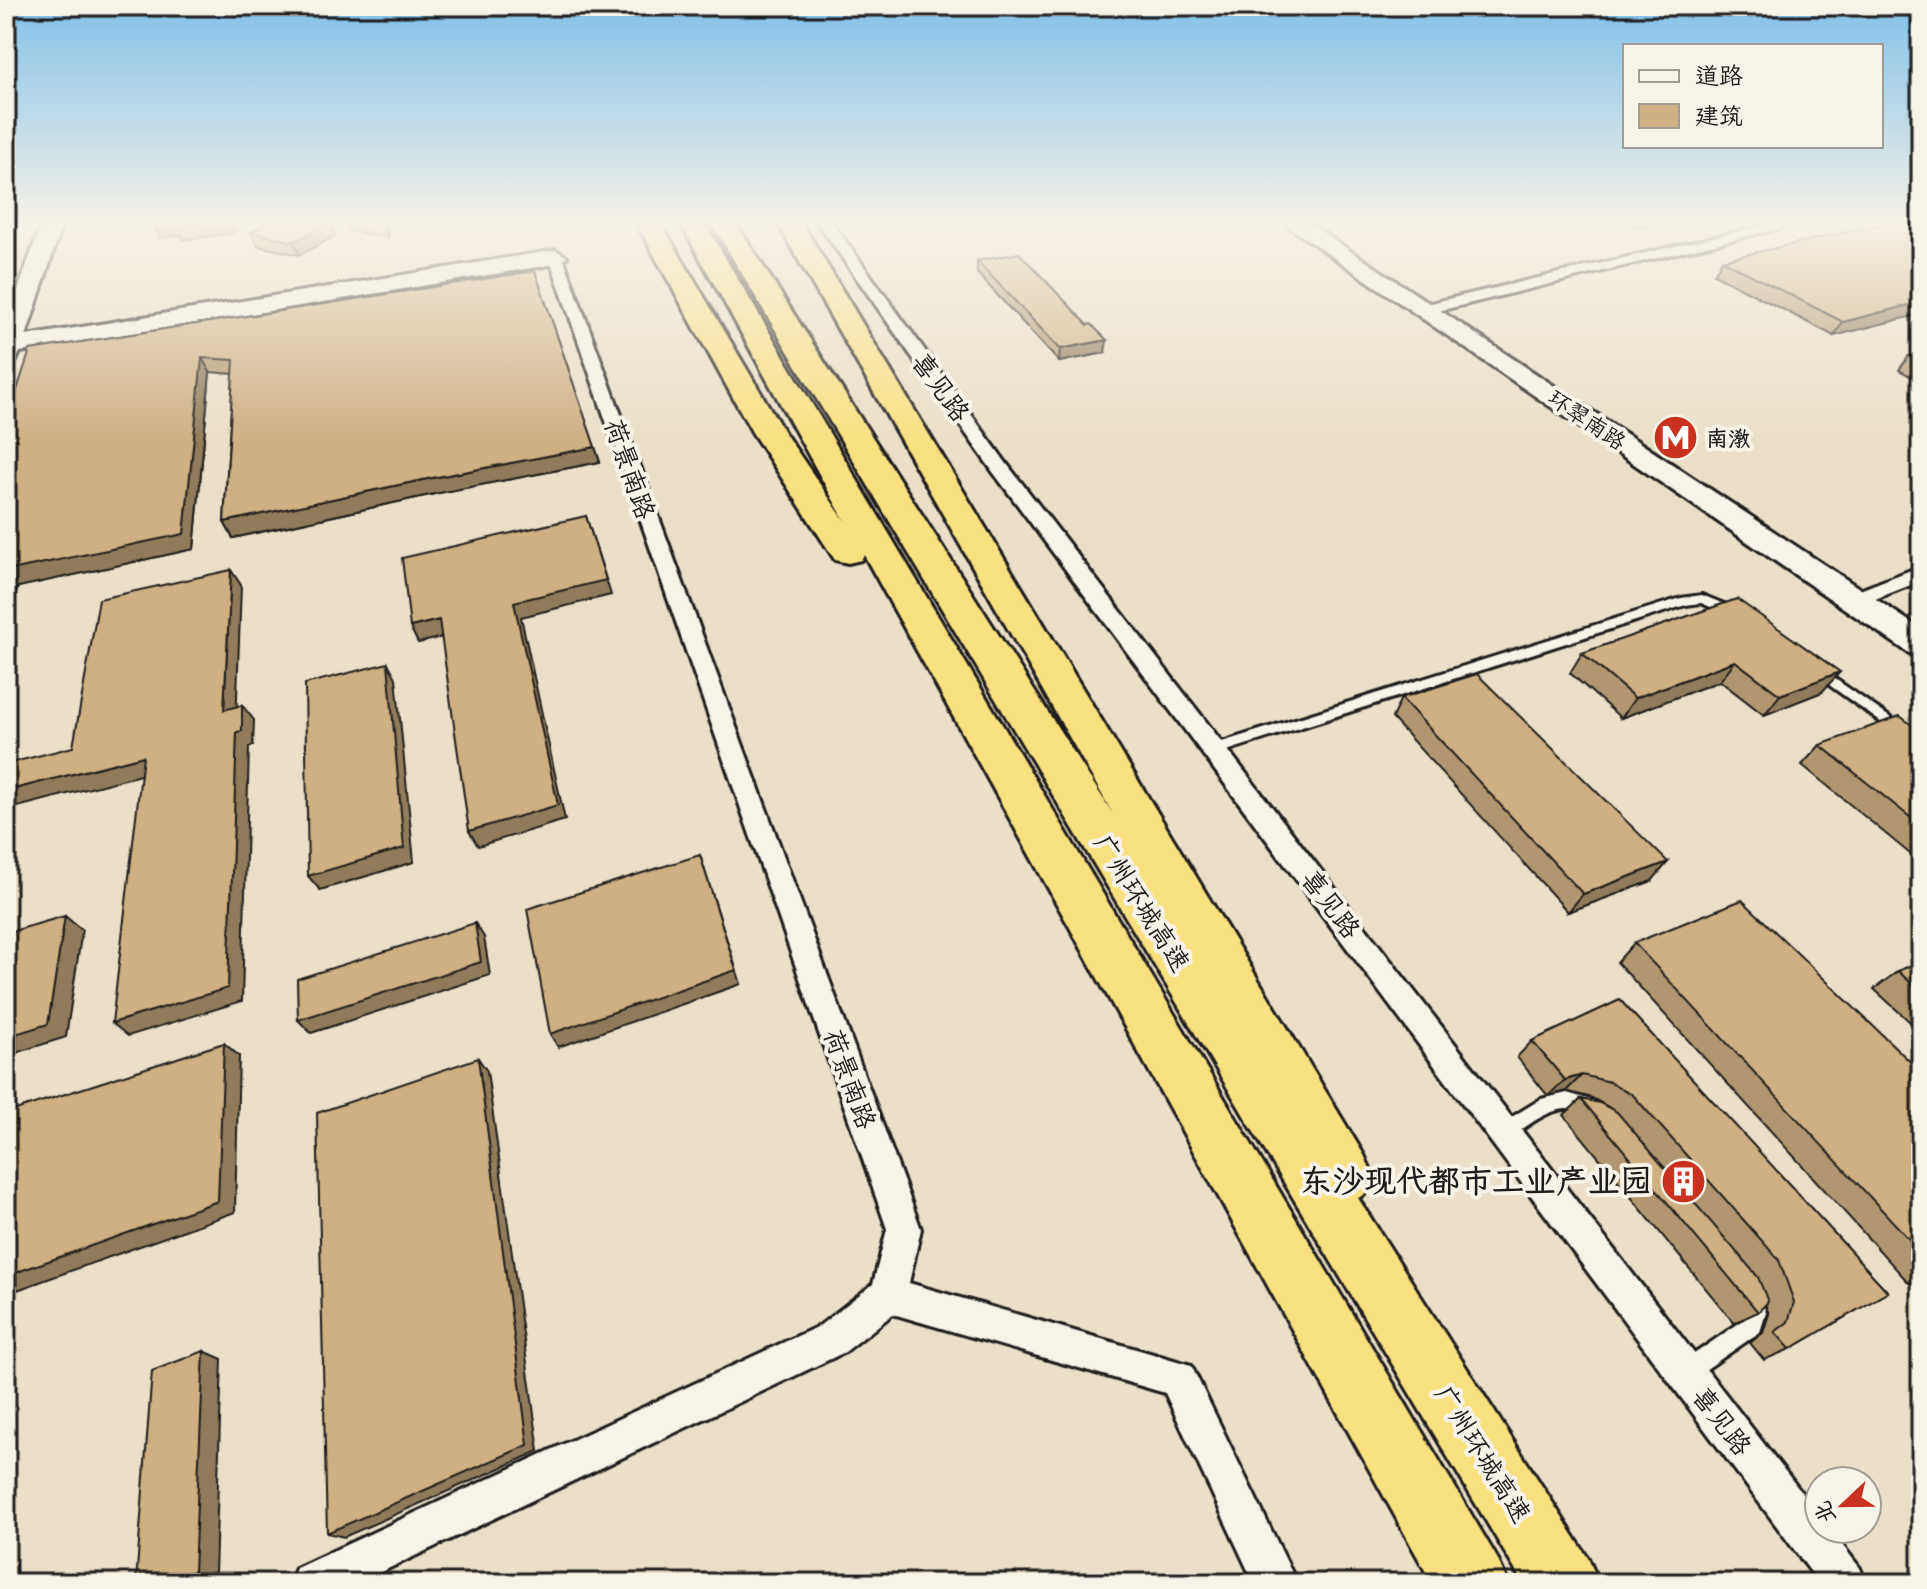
<svg xmlns="http://www.w3.org/2000/svg" width="1927" height="1589" viewBox="0 0 1927 1589" font-family="Itim,'LXGW WenKai TC',sans-serif">
<style>
.lines{fill:none;stroke-linecap:round;stroke-linejoin:round}
.lane-casing{stroke:#1c1c1c;stroke-width:6}
.street-casing{stroke:#1c1c1c;stroke-width:6}
.secondary-casing{stroke:#1c1c1c;stroke-width:6}
.highway-casing{stroke:#1c1c1c;stroke-width:6}
.lane{fill:#f7f3e8;fill-rule:evenodd}
.street{fill:#f7f3e8;fill-rule:evenodd}
.secondary{fill:#f7f3e8;fill-rule:evenodd}
.highway{fill:#f9e181;fill-rule:evenodd}
.wall{fill:#b19770;stroke:#1c1c1c;stroke-width:2}
.shaded-wall{fill:#907b5b;stroke:#1c1c1c;stroke-width:2}
.building{fill:#ceb082;stroke:#1c1c1c;stroke-width:2}
.labels{text-anchor:middle;dominant-baseline:central;stroke-width:8;stroke-linejoin:round;paint-order:stroke}
.far-street-label{font-size:22px;fill:#1c1c1c;stroke:#f7f3e8}
.far-poi-label{font-size:22px;font-weight:bold;fill:#1c1c1c;stroke:#f7f3e8;text-anchor:start}
.street-label{font-size:26px;fill:#1c1c1c;stroke:#f7f3e8}
.near-poi-label{font-size:32px;font-weight:bold;fill:#1c1c1c;stroke:#f7f3e8;text-anchor:end}
</style>
<rect width="100%" height="100%" fill="#ebdfc9"/>
<filter id="ink" filterUnits="userSpaceOnUse"><feTurbulence type="fractalNoise" baseFrequency=".0125" numOctaves="2"/><feDisplacementMap in="SourceGraphic" scale="16" xChannelSelector="R" yChannelSelector="G"/><feConvolveMatrix kernelMatrix="1 2 1 2 8 2 1 2 1" color-interpolation-filters="sRGB"/></filter>
<g filter="url(#ink)">
<g class="lines">
<defs>
<path id="lane" d="M1702 595 1739 610 1741 613 1735 617 1701 603 1686 605 1214 755 1207 750 1209 746 1681 598Z
M1818 667 1921 739V751L1814 674 1812 671 1814 668Z
M1567 1093 1598 1102 1601 1108 1598 1114C1587 1119 1579 1110 1567 1109 1547 1109 1525 1128 1509 1138L1503 1141 1497 1138 1494 1132 1497 1126 1541 1099Z
M1752 1287 1759 1290 1766 1313 1760 1332 1692 1379 1685 1382 1678 1379 1675 1372 1678 1365 1745 1319C1747 1308 1741 1300 1745 1290Z"/>
<path id="street" d="M817 222H832L1007 464 1819 1515V1529H1830L1860 1568 1866 1583H1819L993 472Z
M1778 222H1805L1422 315 1414 310 1422 305Z
M556 253 563 257 921 1229 909 1283 1191 1365 1297 1583H1254L1165 1393 893 1314 845 1352 358 1583H290L296 1568 819 1326 873 1284 887 1229 549 257Z
M1921 566V581L1855 607 1847 605 1844 600 1847 595Z"/>
<path id="secondary" d="M42 222H63L26 336 556 250 567 257 556 264 20 352 15 363 6 365V324Z
M1282 222H1307L1921 629V656L1909 653Z"/>
<path id="highway" d="M636 222H660L784 432 845 521 680 222H704L1497 1558 1508 1583H1432L864 555 861 560 848 563 835 560 752 432Z
M711 222H735L1113 814 777 222H801L1364 1155 1373 1175 1364 1195 1358 1198 1588 1558 1599 1583H1523Z"/>
</defs>
<use href="#lane" class="lane-casing"/>
<use href="#street" class="street-casing"/>
<use href="#secondary" class="secondary-casing"/>
<use href="#highway" class="highway-casing"/>
<use href="#lane" class="lane"/>
<use href="#street" class="street"/>
<use href="#secondary" class="secondary"/>
<use href="#highway" class="highway"/>
</g>
<path class="wall" d="M345 222H386L388 238 348 230Z
M1628 222H1663L1639 228Z
M1921 222 1834 336 1714 274 1722 260Z
M251 232 335 236 300 255 258 246Z
M977 261 1105 353 1059 362 977 273Z
M535 271 600 462 439 493 233 538 224 522 233 374 210 372 194 549 18 587 15 595 30 350Z
M1921 353V382L1899 370 1909 356Z
M1737 599 1822 692 1764 715 1720 681 1621 718 1570 673 1582 653Z
M1401 698 1652 881 1568 912 1392 718Z
M1921 732V863L1802 765 1820 745Z
M1634 943 1921 1072V1278L1909 1283 1617 962Z
M1921 961V1032L1874 989 1898 971Z
M1620 1000 1888 1292 1790 1349 1764 1360 1750 1343 1763 1333 1769 1314 1765 1304 1758 1312 1734 1323 1564 1115 1581 1099 1610 1108 1592 1098 1566 1091 1548 1096 1517 1057 1532 1041Z"/>
<path class="shaded-wall" d="M171 222H235L233 233 184 240 182 235 160 238 153 225Z
M382 222H386L388 238 382 225Z
M1641 222H1663L1639 228Z
M330 223 335 236 300 255 293 242Z
M1921 302V314L1834 336 1843 322Z
M1107 340 1105 353 1059 362 1060 349Z
M202 358 210 372 194 549 18 587 15 595 6 597V571Z
M595 447 600 462 439 493 233 538 224 522 432 478Z
M586 516 611 595 521 617 565 820 478 846 469 831 514 602Z
M231 570 241 585 236 725 224 710Z
M439 620 447 636 418 643 410 627Z
M1735 661 1720 681 1621 718 1635 698Z
M388 663 396 678 414 862 320 890 308 876Z
M1840 672 1822 692 1764 715 1780 695Z
M242 705 254 720 253 746 249 747 242 1001 128 1036 112 1023 237 732Z
M143 756 156 771 6 810V791Z
M700 855 741 984 558 1047 550 1034Z
M1668 862 1652 881 1568 912 1583 894Z
M65 916 82 930 66 1037 6 1056V1037Z
M475 923 484 937 490 975 311 1033 298 1020Z
M224 1043 239 1056 235 1212 6 1294V1276Z
M478 1058 487 1071 539 1451 344 1537 327 1533Z
M1582 1075 1566 1091 1548 1096 1565 1080Z
M204 1351 222 1359 215 1574 193 1583H166Z"/>
<path class="building" d="M154 222H171L153 225Z
M178 222H209L177 227Z
M271 222H329L330 223 293 242 251 232Z
M1891 222H1921V302L1843 322 1722 260Z
M1019 253 1088 325 1091 324 1107 340 1060 349 977 261Z
M535 271 595 447 432 478 224 522 234 360 202 358 184 534 6 571V424L30 350Z
M1921 353V362L1909 356Z
M586 516 606 580 514 602 558 805 469 831 439 620 410 627 402 558Z
M231 570 224 710 242 705V731L237 732 228 988 112 1023 143 756 6 791V764L73 747 99 599Z
M1737 599 1840 672 1780 695 1735 661 1635 698 1582 653Z
M388 663 404 848 308 876 305 684Z
M1477 674 1668 862 1583 894 1401 698Z
M1900 716 1921 732V826L1820 745Z
M700 855 736 970 550 1034 527 909Z
M1742 900 1921 1072V1252L1634 943Z
M65 916 48 1024 6 1037V933Z
M475 923 481 962 298 1020 297 979Z
M1921 961V992L1898 971Z
M1620 1000 1888 1292 1790 1349 1775 1332 1788 1322 1794 1302 1779 1260 1633 1095 1610 1082 1582 1075 1565 1080 1532 1041Z
M224 1043 218 1201 6 1276V1113Z
M478 1058 528 1445 327 1533 317 1113Z
M1581 1099 1600 1103 1617 1112 1758 1277 1768 1302 1758 1312Z
M204 1351 194 1571 166 1583H136L152 1371Z"/>
</g>
<linearGradient id="sky" x2="0" y2="1"><stop stop-color="#82c1e9"/><stop offset="0.5" stop-color="#f6f1e7"/><stop offset="1" stop-color="#f6f1e7" stop-opacity="0"/></linearGradient>
<rect width="1927" height="445" fill="url(#sky)"/>
<defs>
<symbol id="metro-disc" viewBox="-11 -11 22 22"><circle r="9.5" fill="#c8321e" stroke="#f7f3e8"/><path d="M-5.5 5V-5H-3L0 0L3-5H5.5V5H3V-.5L0 4L-3-.5V5Z" fill="#fff"/></symbol>
<symbol id="building-disc" viewBox="-11 -11 22 22"><circle r="9.5" fill="#c8321e" stroke="#f7f3e8"/><path d="M-4-6H4V6H1V3H-1V6H-4ZM-2.5-4.3h1.7v1.8h-1.7ZM.8-4.3h1.7v1.8H.8ZM-2.5-1h1.7V.8h-1.7ZM.8-1h1.7V.8H.8Z" fill="#fff"/></symbol>
</defs>
<g fill-rule="evenodd">
<use href="#metro-disc" x="1650" y="412" width="51" height="51"/>
<use href="#building-disc" x="1658" y="1156" width="51" height="51"/>
</g>
<g class="labels">
<g class="far-street-label">
<text transform="translate(1587 420) rotate(34)">环翠南路</text>
</g>
<g class="far-poi-label">
<text x="1706" y="438">南漖</text>
</g>
<g class="street-label">
<text transform="translate(941 387) rotate(54)">喜见路</text>
<text transform="translate(630 469) rotate(71)">荷景南路</text>
<text transform="translate(1142 903) rotate(58)">广州环城高速</text>
<text transform="translate(1331 904) rotate(53)">喜见路</text>
<text transform="translate(850 1079) rotate(70)">荷景南路</text>
<text transform="translate(1722 1421) rotate(53)">喜见路</text>
<text transform="translate(1483 1454) rotate(58)">广州环城高速</text>
</g>
<g class="near-poi-label">
<text x="1652" y="1181">东沙现代都市工业产业园</text>
</g>
</g>
<rect width="1927" height="1589" fill="none" stroke="#f7f3e8" stroke-width="32"/>
<rect x="16" y="16" width="1895" height="1557" fill="none" stroke="#1c1c1c" stroke-width="3" filter="url(#ink)"/>
<rect x="1623" y="44" width="260" height="104" fill="#f7f3e8" stroke="#9f9d96" stroke-width="2"/>
<rect x="1639" y="70" width="40" height="12" fill="#f7f3e8" stroke="#9f9d96" stroke-width="2"/>
<text x="1695" y="84" font-size="24" fill="#1c1c1c">道路</text>
<rect x="1639" y="104" width="40" height="24" fill="#ceb082" stroke="#9f9d96" stroke-width="2"/>
<text x="1695" y="124" font-size="24" fill="#1c1c1c">建筑</text>
<g transform="translate(1843 1505) rotate(248)"><circle r="38" fill="#f7f3e8" stroke="#9f9d96" stroke-width="2"/>
<path d="M0-6L14 30L0 20L-14 30Z" fill="#c8321e"/>
<text y="-12" font-size="22" font-weight="bold" text-anchor="middle" fill="#1c1c1c">北</text>
</g>
</svg>
